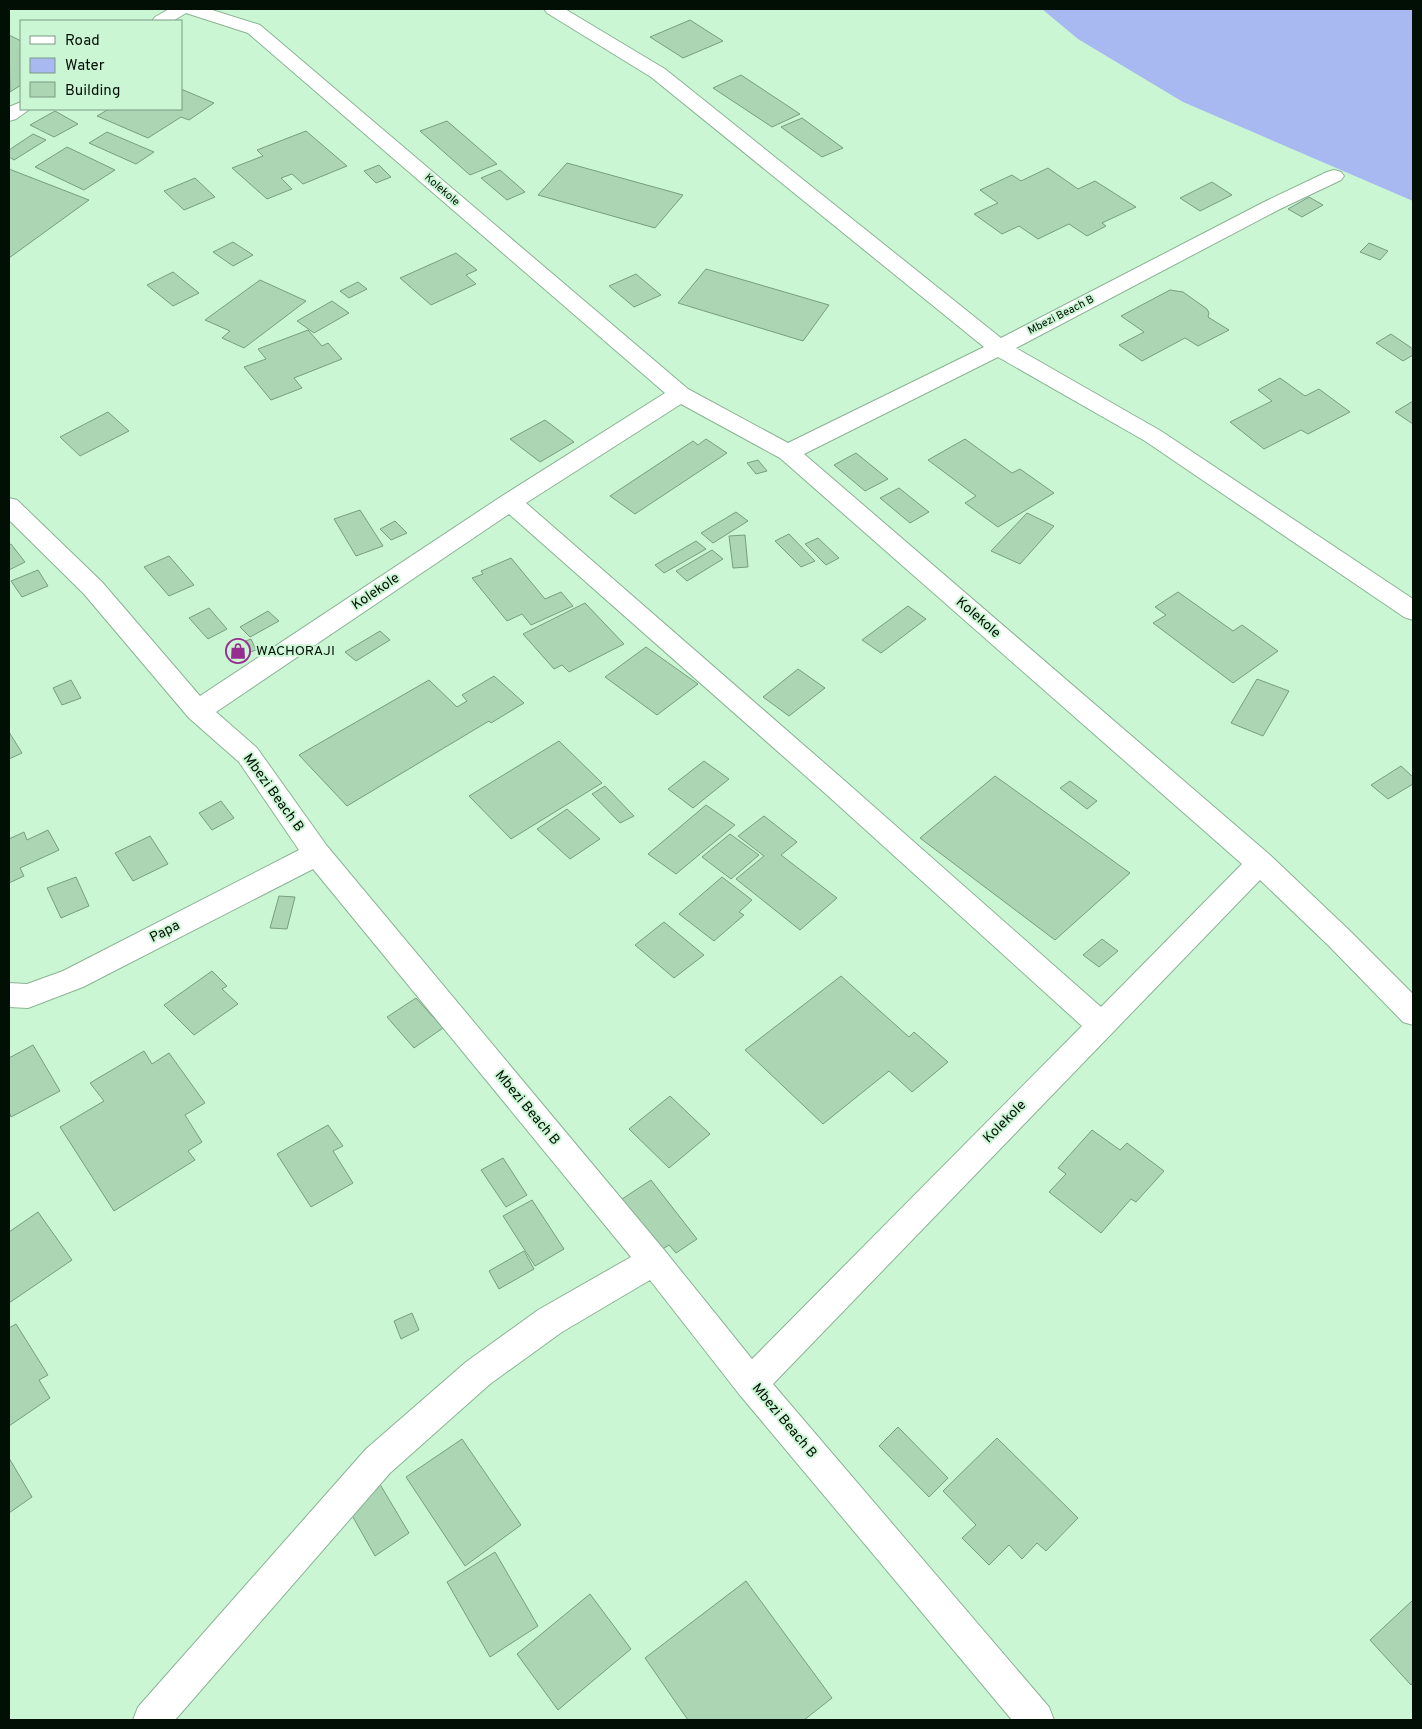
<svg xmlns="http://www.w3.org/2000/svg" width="1422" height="1729" viewBox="0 0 1422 1729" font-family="Overpass,sans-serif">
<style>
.water{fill:#a8b9f2}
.building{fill:#acd5b4;stroke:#779e7f}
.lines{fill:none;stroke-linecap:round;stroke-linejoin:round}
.minor-casing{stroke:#8ab393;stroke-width:2}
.minor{fill:#fff;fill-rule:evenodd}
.labels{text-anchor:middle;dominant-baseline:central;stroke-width:4;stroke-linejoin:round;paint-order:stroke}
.far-street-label{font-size:11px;fill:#020f05;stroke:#cbf6d4}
.street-label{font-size:14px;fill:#020f05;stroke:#cbf6d4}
.poi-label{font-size:14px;fill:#020f05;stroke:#cbf6d4;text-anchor:start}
</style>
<rect width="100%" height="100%" fill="#cbf6d4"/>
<path class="water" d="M1042 9H1413V201L1183 102 1078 39Z"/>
<path class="building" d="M690 20 723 41 683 58 650 37Z
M9 35 21 41V85L10 92Z
M741 75 800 114 772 127 713 88Z
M181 89 214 103 189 120 181 117 148 138 97 116 109 109H181Z
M55 111 78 124 54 137 30 125Z
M802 118 843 148 822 157 781 127Z
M447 121 497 164 470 175 420 131Z
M306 131 347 166 303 184 292 174 281 178 292 189 267 199 232 168 263 156 257 150Z
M107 132 154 152 136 164 89 143Z
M33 134 46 140 14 160 9 157V150Z
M67 147 115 170 84 190 35 167Z
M567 163 683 195 655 228 538 195Z
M379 165 391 177 376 183 364 171Z
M1048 168 1078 189 1095 181 1136 207 1102 223 1106 226 1087 236 1069 224 1038 239 1019 226 1002 234 974 214 998 203 980 190 1012 175 1021 181Z
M9 169 89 200 9 258Z
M500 170 525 192 507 200 481 178Z
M195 178 215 197 184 210 164 191Z
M1212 182 1232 195 1200 211 1180 198Z
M1309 197 1323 205 1302 217 1288 209Z
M233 242 253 255 233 266 213 252Z
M1369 243 1388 251 1380 260 1360 252Z
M456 253 477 270 466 275 476 284 431 305 400 278Z
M706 269 829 305 803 341 678 303Z
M173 272 199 293 173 306 147 285Z
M636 274 661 295 634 307 609 286Z
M260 280 306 301 244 348 222 338 230 331 205 320Z
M358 282 367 289 349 298 340 291Z
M1170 290 1183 292 1207 309 1209 313 1208 317 1229 330 1198 346 1185 338 1142 361 1119 345 1144 332 1121 316Z
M332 301 349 313 314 333 297 321Z
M308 330 322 346 328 343 342 359 294 378 302 388 271 400 244 367 266 359 258 349Z
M1391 334 1413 349V355L1403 361 1376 343Z
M1280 378 1305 396 1319 389 1350 412 1308 434 1301 430 1264 449 1230 422 1272 401 1258 390Z
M1413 401V424L1395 412Z
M108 412 129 431 80 456 60 437Z
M545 420 574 442 540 462 510 439Z
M706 439 727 453 635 514 610 496 693 441 698 445Z
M965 439 1012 473 1020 469 1054 493 998 527 965 503 976 496 928 460Z
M856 453 888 479 865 491 834 465Z
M758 460 767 471 756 474 747 463Z
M899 488 929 512 910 523 880 498Z
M360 510 383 546 356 556 334 519Z
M736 512 748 521 713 543 701 533Z
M1027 513 1054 526 1020 564 991 551Z
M395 521 407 533 391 540 380 529Z
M789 534 815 561 801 567 775 541Z
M745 535 748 567 733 568 729 536Z
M818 538 839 558 826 565 805 544Z
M696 541 706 549 664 573 655 565Z
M11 544 25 562 9 570V545Z
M712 550 723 559 687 581 676 571Z
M169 556 194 585 169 596 144 567Z
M511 558 545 599 561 592 573 606 531 625 522 614 507 621 472 578 483 574 481 571Z
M38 570 48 586 22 597 11 581Z
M1178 592 1233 631 1242 625 1278 651 1233 683 1153 623 1166 615 1155 607Z
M585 603 624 644 569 672 562 665 554 669 523 634Z
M908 606 926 619 881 653 862 640Z
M209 608 227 629 208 639 189 618Z
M268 611 279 621 250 637 240 627Z
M380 631 390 640 356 661 345 652Z
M251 639 256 650 239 656 235 645Z
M646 647 698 684 657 715 605 677Z
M798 669 825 688 789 716 763 697Z
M494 676 524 703 491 723 489 721 347 806 299 755 429 680 457 707 467 701 462 695Z
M1257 679 1289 691 1263 736 1231 723Z
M71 680 81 698 62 705 53 688Z
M9 732 22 753 9 759Z
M559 741 602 783 511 839 469 796Z
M704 761 729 779 693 808 668 789Z
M1401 766 1413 777V784L1388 799 1371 785Z
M995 776 1130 873 1055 940 920 838Z
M1070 781 1097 801 1087 809 1060 788Z
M605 786 634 816 620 823 592 794Z
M221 801 234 818 212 830 199 813Z
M706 805 735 825 676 874 648 854Z
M567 809 600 839 570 859 537 829Z
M764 816 797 842 781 855 837 898 800 930 736 879 764 856 738 836Z
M48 830 59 850 20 868 24 876 9 883V839L24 832 27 840Z
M730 834 759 855 731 879 702 857Z
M150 836 168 864 133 881 115 853Z
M76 877 89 906 61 918 47 888Z
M722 877 752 900 739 912 744 915 714 941 679 914Z
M279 896 295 897 287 929 270 928Z
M664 922 704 955 674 978 635 945Z
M1102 939 1118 951 1099 967 1083 955Z
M212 971 227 986 222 989 238 1004 194 1035 164 1005Z
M841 976 909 1037 914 1032 948 1062 912 1092 889 1071 823 1124 745 1050Z
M416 998 443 1028 414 1048 387 1017Z
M33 1045 60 1091 11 1117 9 1112V1058Z
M144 1051 152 1064 169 1053 205 1103 185 1115 202 1142 188 1151 195 1160 114 1211 60 1127 104 1101 90 1083Z
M670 1096 710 1134 669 1168 629 1129Z
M328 1125 343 1146 333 1151 353 1183 311 1207 277 1154Z
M1092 1130 1120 1150 1127 1143 1164 1171 1136 1202 1131 1199 1101 1233 1049 1192 1066 1174 1058 1168Z
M503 1158 527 1195 506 1207 481 1170Z
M651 1180 697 1239 676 1253 669 1245 658 1252 619 1201Z
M532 1200 564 1249 535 1266 503 1216Z
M38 1212 72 1260 9 1303V1232Z
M524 1251 534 1269 499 1289 489 1271Z
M412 1313 419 1330 401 1339 394 1321Z
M16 1324 48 1375 39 1380 50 1398 9 1426V1328Z
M898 1427 948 1478 929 1497 879 1446Z
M997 1438 1078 1518 1046 1551 1037 1543 1022 1559 1009 1545 989 1565 962 1538 976 1525 943 1491Z
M462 1439 521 1525 465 1566 406 1477Z
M9 1458 32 1497 9 1513Z
M378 1481 409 1533 375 1556 345 1503Z
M495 1552 538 1626 490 1657 447 1582Z
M746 1581 832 1698 804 1720H688L645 1658Z
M590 1594 631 1649 558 1710 517 1654Z
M1413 1600V1682L1411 1685 1370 1640Z"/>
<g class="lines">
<defs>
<path id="minor" d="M169 9H209L260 25 688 389 788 443 984 347 651 77 547 13 544 9H565L665 69 1001 338 1266 201 1327 172 1334 170 1341 172 1344 176 1341 180 1280 209 1016 348 1161 431 1413 599V620L1404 617 1145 441 998 357 804 454 1270 855 1349 930 1413 994V1025L1403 1022 1329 946 1260 880 773 1384 1049 1707 1054 1720H1012L739 1394 650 1280 562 1332 490 1384 390 1473 175 1720H133L138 1707 366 1449 466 1362 538 1310 631 1257 313 869 83 987 28 1008 9 1007V983L27 984 63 971 299 850 239 762 189 718 84 594 9 520V498L17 500 102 582 200 696 502 496 665 393 248 33 186 13 173 21H152L155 17ZM681 404 780 458 1242 864 1101 1007 845 781 526 503ZM509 514 827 795 1082 1026 752 1359 665 1251 327 846 257 748 216 712Z
M21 102V109H30L16 119 9 121V107Z"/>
</defs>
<use href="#minor" class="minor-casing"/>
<use href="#minor" class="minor"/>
</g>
<defs>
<symbol id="shop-ring" viewBox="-11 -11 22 22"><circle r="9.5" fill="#cbf6d4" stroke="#972d90" stroke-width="1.5"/><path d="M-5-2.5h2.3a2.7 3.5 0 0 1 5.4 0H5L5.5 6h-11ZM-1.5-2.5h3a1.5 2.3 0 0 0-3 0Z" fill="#972d90"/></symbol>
</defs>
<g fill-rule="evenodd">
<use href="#shop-ring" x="224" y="637" width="28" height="28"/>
</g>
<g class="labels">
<g class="far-street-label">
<text transform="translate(442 190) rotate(41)">Kolekole</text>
<text transform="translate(1061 315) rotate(-27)">Mbezi Beach B</text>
</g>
<g class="street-label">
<text transform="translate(376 592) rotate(-34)">Kolekole</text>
<text transform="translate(978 618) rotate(41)">Kolekole</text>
<text transform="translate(273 793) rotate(54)">Mbezi Beach B</text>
<text transform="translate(165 932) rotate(-27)">Papa</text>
<text transform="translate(527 1108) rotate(50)">Mbezi Beach B</text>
<text transform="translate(1005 1122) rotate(-45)">Kolekole</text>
<text transform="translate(784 1421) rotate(50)">Mbezi Beach B</text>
</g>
<g class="poi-label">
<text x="256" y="651">WACHORAJI</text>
</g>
</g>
<rect width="1422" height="1729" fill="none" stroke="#020f05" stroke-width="20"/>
<rect x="20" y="20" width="162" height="90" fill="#cbf6d4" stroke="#7b9a81"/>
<rect x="30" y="36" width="25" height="8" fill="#ffffff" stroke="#7b9a81"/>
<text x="65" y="45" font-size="15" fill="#020f05">Road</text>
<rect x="30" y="58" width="25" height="15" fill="#a8b9f2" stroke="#7b9a81"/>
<text x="65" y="70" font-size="15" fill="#020f05">Water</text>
<rect x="30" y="82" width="25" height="15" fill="#acd5b4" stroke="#7b9a81"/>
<text x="65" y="95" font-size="15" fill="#020f05">Building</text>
</svg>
